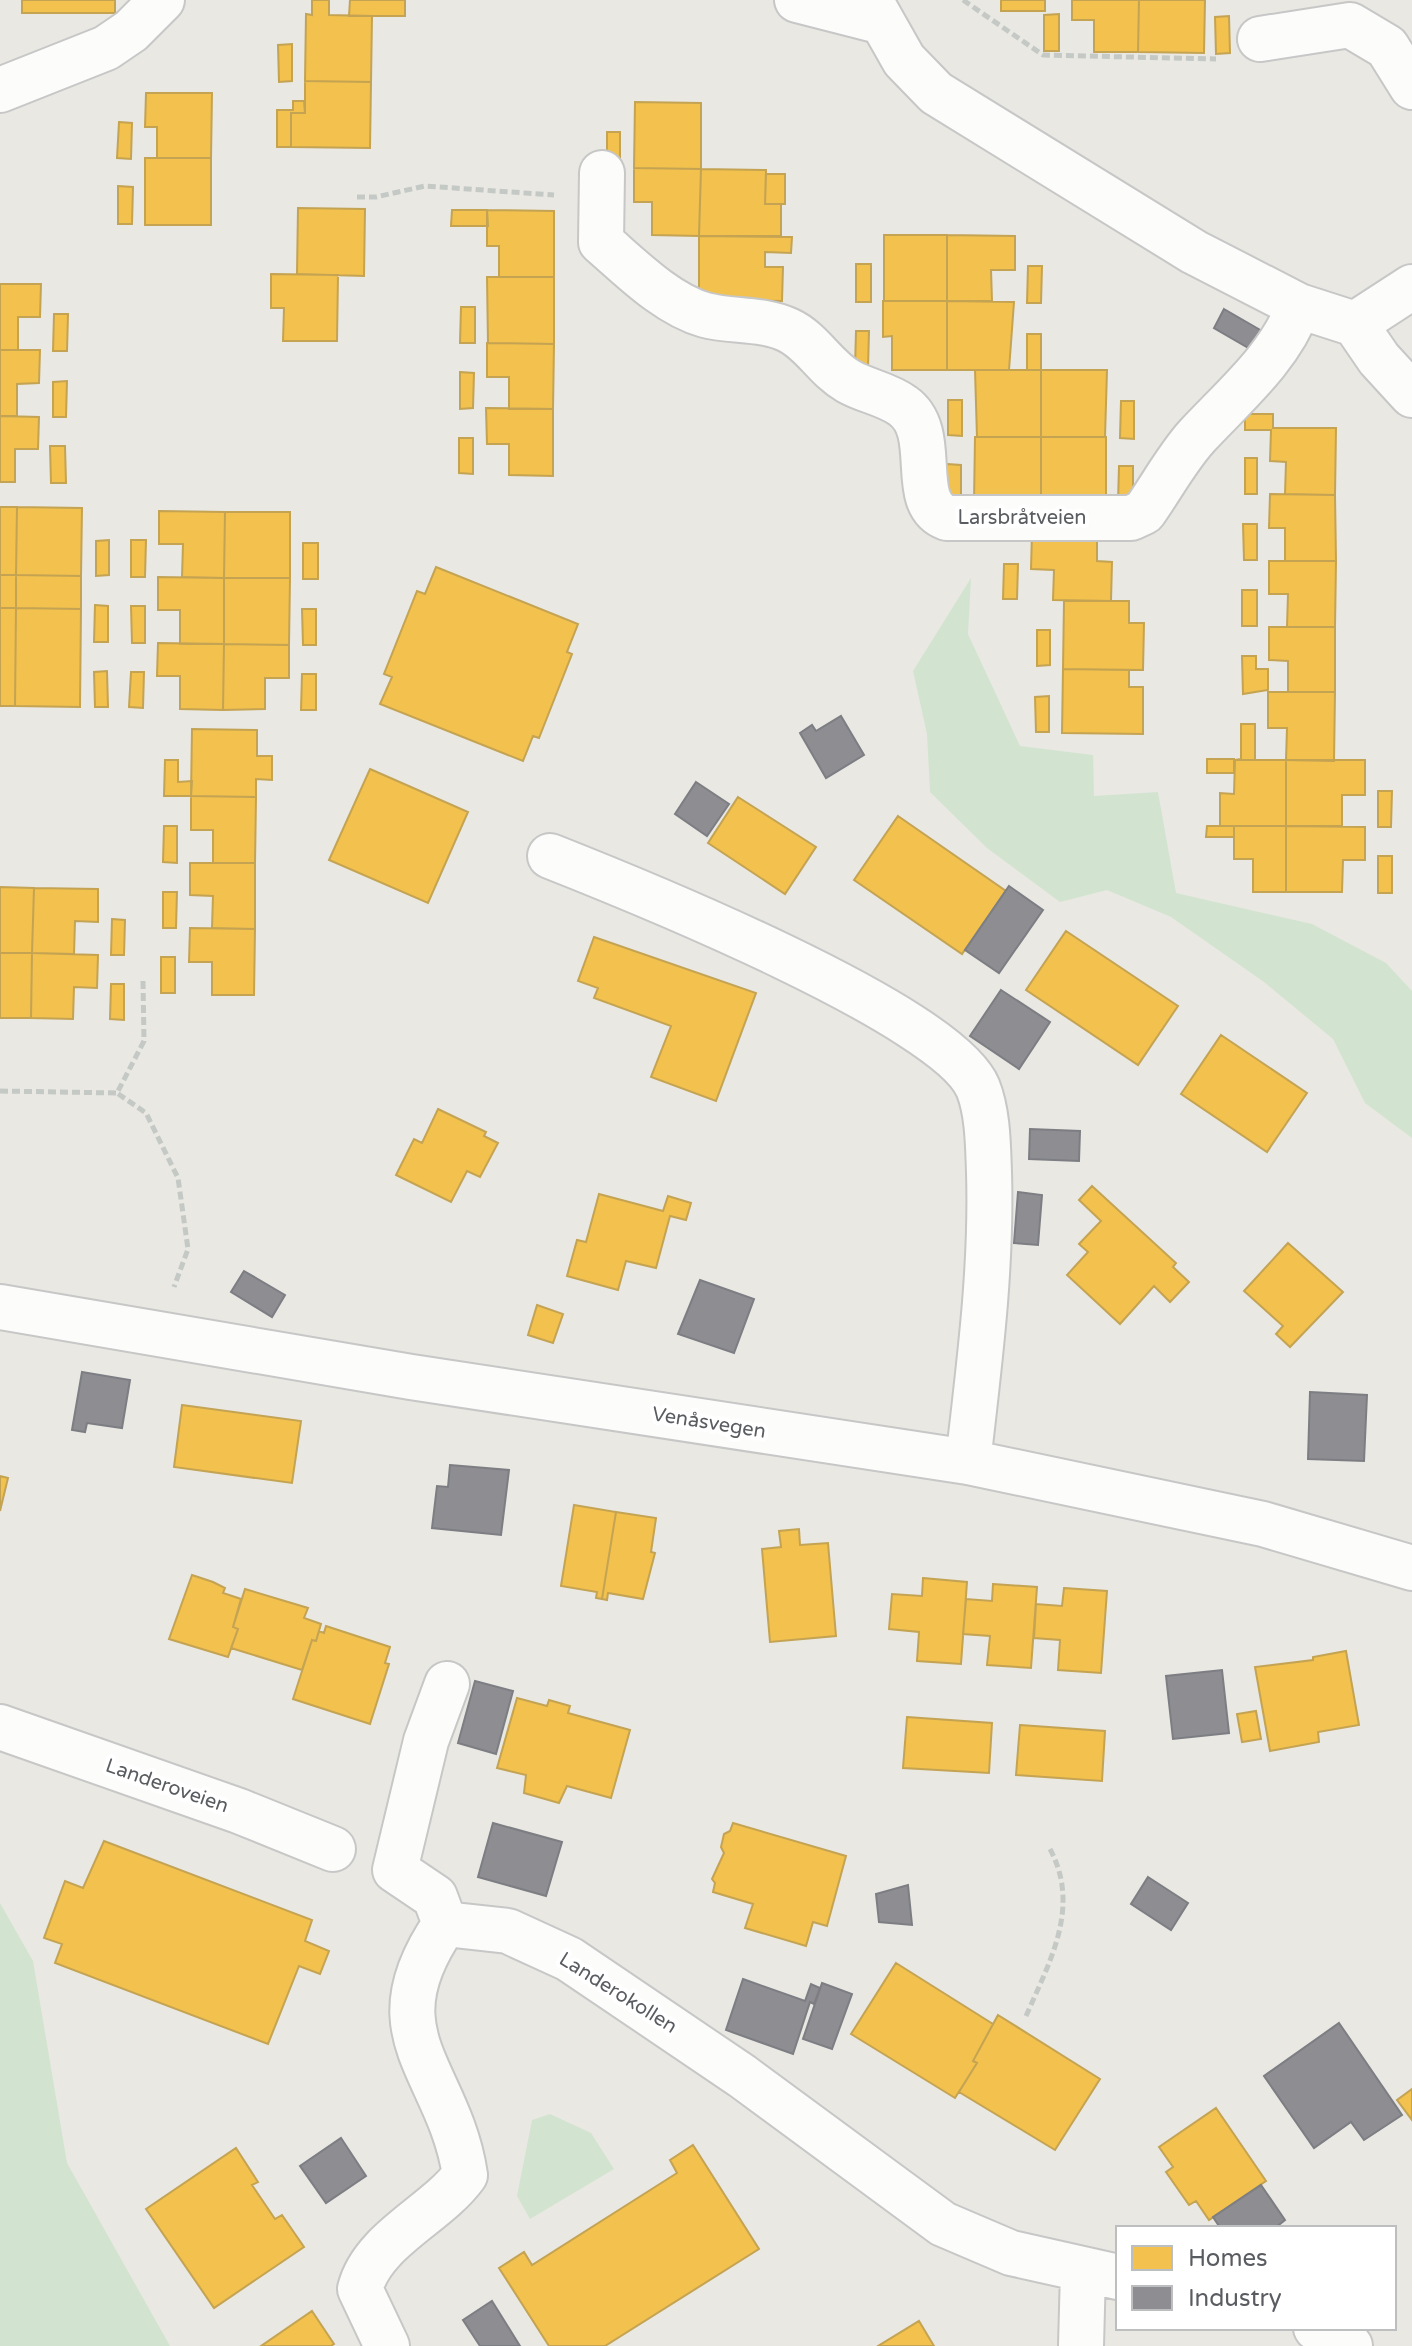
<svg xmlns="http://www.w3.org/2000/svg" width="1412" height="2346" viewBox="0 0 1412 2346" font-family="'Varela Round',sans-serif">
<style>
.green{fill:#d2e4d0}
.homes{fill:#f2c14e;stroke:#c4a353;stroke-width:2}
.industry{fill:#8d8d92;stroke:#7d7e83;stroke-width:2}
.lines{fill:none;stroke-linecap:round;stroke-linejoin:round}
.minor-casing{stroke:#c6c7c6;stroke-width:48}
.path{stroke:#c4c9c6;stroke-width:5;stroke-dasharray:8 4;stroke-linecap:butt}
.minor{stroke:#fcfcfb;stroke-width:44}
.labels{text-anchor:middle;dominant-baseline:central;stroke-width:8;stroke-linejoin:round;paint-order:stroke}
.street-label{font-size:20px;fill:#595c60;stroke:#fff}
</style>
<rect width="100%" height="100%" fill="#e9e8e3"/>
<path class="green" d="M971 578 968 634 1020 746 1093 755 1094 796 1158 792 1176 893 1312 924 1386 963 1412 991V1138L1365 1103 1333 1039 1264 982 1171 917 1107 890 1060 902 987 848 930 792 927 734 913 671Z
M0 1903 33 1961 67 2163 170 2346H0Z
M550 2114 591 2133 614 2169 530 2219 517 2196 532 2120Z"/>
<path class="homes" d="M22 0H115V13H22Z
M312 0H329V15L372 16 371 82 305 81 306 14 312 15Z
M350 0H405V16H349Z
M1001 0H1045V11H1001Z
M1072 0H1139L1138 52H1094V20H1072Z
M1139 0H1205L1204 53 1138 52Z
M1059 14V51H1044V15Z
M1229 16 1230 53 1216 54 1215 17Z
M292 44V81L279 82 278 45Z
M305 81 371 82 370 148 291 147V113H305Z
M146 93H212L211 158H157V127H145Z
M293 101H304L305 113H291V147H277V110H293Z
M635 102 701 103V169L634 168Z
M119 122 132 123 131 159 117 158Z
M607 132H620V164H607Z
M145 158H211V225H145Z
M634 168 701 169 699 236 652 235V202H634Z
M701 169 766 170 765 204H781V236H699Z
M766 174H785V204H765Z
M118 186 133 187 132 224H118Z
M298 208 365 209 364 276 297 274Z
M452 210H487L488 226H451Z
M487 210 554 211V277H499V246H487Z
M884 235H947V301H884Z
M947 235 1015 236V270H991L992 301H947Z
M699 236 792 237 791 253 765 252V267H783L782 301 699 300Z
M856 264H871V302H856Z
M1028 266H1042L1041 303H1027Z
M271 274 338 275 337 341H283L284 308H271Z
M487 277H554V344L488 343Z
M0 284H41L40 317H18V350H0Z
M883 301H947V370H892V336L883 337Z
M947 301 1014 302 1009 370H947Z
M461 307H475V343H460Z
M54 314H68L67 351H53Z
M856 331H869L868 368H855Z
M1027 334H1041V370H1027Z
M487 343 554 344 553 409H509V377H487Z
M0 350H40L39 383 17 384V416H0Z
M975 370H1041V437H977Z
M1041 370H1107L1105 437H1041Z
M460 372 474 373 473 408 460 409Z
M67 381 66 417H53V382Z
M948 400H962V436L948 435Z
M1121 401H1134V439L1120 438Z
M486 408 553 409V476L509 475V444H487Z
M1245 414H1273V428H1336L1335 495 1285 494 1286 462 1270 461 1271 430H1245Z
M0 416 39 417 38 449H15V482H0Z
M975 437H1041V503L974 502Z
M1041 437H1106V503H1041Z
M459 438H473V474L459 473Z
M50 446H65L66 483H51Z
M1245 458H1257V494H1245Z
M947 464 961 465V501H947Z
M1119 466H1133V503H1118Z
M1270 494 1335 495 1336 561H1285V528H1269Z
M0 507H17L16 575H0Z
M17 507 82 508 81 576 16 575Z
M159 511 225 512 224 578 182 577 183 544H159Z
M225 512H290V578H224Z
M1243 524H1257V560H1244Z
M1032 533 1097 534V561L1112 562 1111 601 1053 600 1054 570 1031 569Z
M109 540V575L96 576V541Z
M131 540H146L145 577H131Z
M303 543H318V579H303Z
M1269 561H1336L1335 627H1287L1288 594H1269Z
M1004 564H1018L1017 599H1003Z
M436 567 578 624 567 652 572 654 539 738 533 736 523 761 380 704 392 677 384 674 417 591 425 594Z
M0 575H16V608H0Z
M16 575 81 576V609L16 608Z
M158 577 224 578V644H180V610H158Z
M224 578H290L289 645 224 644Z
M1242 590H1257V626H1242Z
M1064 601H1129V623H1144L1143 670 1063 669Z
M95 605 108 606V642H94Z
M131 606H145V643H132Z
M0 608H16L15 706H0Z
M16 608 81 609 80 707 15 706Z
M302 609H316V645H303Z
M1269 627H1335V692H1288V661L1269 660Z
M1037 630H1050V665L1037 666Z
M158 643 224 644 223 710 180 709V676H157Z
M224 644 289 645V678H265V709L223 710Z
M1242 656H1256V669H1268V690L1243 694Z
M1063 669 1129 670V687H1143V734L1062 733Z
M107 671 108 707H95L94 672Z
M131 672H144L143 708 129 707Z
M302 674H316V710H301Z
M1268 692H1335L1334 761 1286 760 1287 728H1268Z
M1049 696V732H1036L1035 697Z
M1241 724H1255V760H1235L1241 759Z
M192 729 257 730V756H272V780L256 779V797L191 796Z
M1207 759H1234V773H1207Z
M165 760H178V782L192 781 191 796H164Z
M1235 760H1286V826H1220V793L1234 794Z
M1286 760H1365V795H1342V826H1286Z
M370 769 468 812 428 903 329 860Z
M1378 791H1392L1391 827H1378Z
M191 796 256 797 255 863H213V830H191Z
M738 797 816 847 785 894 708 843Z
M898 816 1006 891 962 954 854 880Z
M164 826H177V863L163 862Z
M1207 826H1234V837H1206Z
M1234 826H1286V892H1253V859H1234Z
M1286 826 1365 827V860H1343L1342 892H1286Z
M1378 856H1392V893H1378Z
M190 863H255V929L212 928 213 896 190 895Z
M0 887 34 888 32 953H0Z
M34 888 98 889V922L75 921 74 954 32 953Z
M163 892H177L176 928H163Z
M112 919 125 920 124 955H111Z
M190 928 255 929 254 995H212V962H189Z
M1066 931 1178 1006 1138 1065 1026 990Z
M594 937 756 993 716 1101 651 1077 671 1026 594 998 598 988 578 981Z
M0 953H32L31 1018H0Z
M32 953 98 955 97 988 74 987 73 1019 31 1018Z
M161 957H175V993H161Z
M111 984H124V1020L110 1019Z
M1221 1035 1307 1093 1267 1152 1181 1094Z
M438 1109 486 1132 484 1136 498 1143 480 1177 467 1171 451 1202 396 1175 414 1139 422 1143Z
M1092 1186 1176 1263 1173 1267 1189 1282 1170 1302 1154 1286 1120 1324 1067 1275 1088 1252 1079 1244 1101 1221 1079 1200Z
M599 1194 663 1211 668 1196 691 1203 686 1220 670 1216 656 1268 626 1261 618 1290 567 1276 577 1240 586 1242Z
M1288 1243 1343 1292 1290 1347 1276 1334 1283 1326 1244 1291Z
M537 1305 563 1314 553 1343 528 1335Z
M182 1405 301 1421 292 1483 174 1467Z
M0 1476 8 1478 0 1511Z
M574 1505 616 1512 602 1599 596 1598 597 1592 561 1586Z
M616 1512 656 1518 651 1552 655 1553 643 1599 608 1593 607 1600 602 1599Z
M799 1529 800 1545 828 1543 836 1636 770 1642 762 1549 781 1547 779 1531Z
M192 1575 213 1582 225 1588 223 1593 241 1599 233 1627 238 1629 228 1657 169 1639Z
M923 1578 967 1582 961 1664 917 1661 919 1632 889 1629 892 1594 922 1596Z
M993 1584 1037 1587 1031 1668 987 1665 990 1636 963 1634 966 1599 992 1601Z
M1064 1588 1107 1591 1101 1673 1058 1670 1060 1640 1034 1638 1036 1604 1062 1606Z
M245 1589 308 1608 304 1618 321 1624 316 1641 312 1640 302 1670 231 1648 238 1629 233 1627Z
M326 1626 390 1647 385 1663 389 1664 370 1724 293 1699 312 1640 316 1641 319 1631 324 1633Z
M1346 1651 1359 1725 1318 1732 1319 1742 1270 1751 1255 1667 1313 1660V1657Z
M517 1698 547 1706 549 1700 570 1706 568 1713 630 1730 611 1798 567 1786 559 1803 524 1793 526 1775 497 1768Z
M1256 1711 1261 1739 1242 1742 1237 1714Z
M907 1717 992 1723 989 1773 903 1768Z
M1020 1725 1105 1731 1102 1781 1016 1775Z
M733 1823 846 1856 827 1926 813 1922 806 1946 745 1928 753 1904 713 1892 715 1883 712 1879 724 1853 721 1847 724 1834 730 1831Z
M104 1841 312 1920 305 1941 329 1951 320 1974 299 1966 268 2044 55 1963 62 1944 44 1938 65 1881 83 1888Z
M896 1963 993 2024 973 2061 977 2063 955 2098 851 2034Z
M998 2015 1100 2079 1055 2150 959 2092 977 2063 973 2061Z
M1412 2089V2120L1397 2100Z
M1216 2108 1266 2181 1209 2220 1196 2201 1189 2205 1166 2172 1173 2167 1159 2147Z
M693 2145 759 2249 605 2346H549L499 2268 524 2252 532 2265 677 2173 670 2160Z
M236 2148 258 2182 252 2185 275 2219 282 2215 304 2247 214 2308 146 2209Z
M312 2311 334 2344 331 2346H261Z
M919 2321 934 2346H878Z"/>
<path class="industry" d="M1224 309 1262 331 1250 349 1214 328Z
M841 716 864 755 826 778 800 733 812 725 816 731Z
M696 782 729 804 707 836 675 814Z
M1009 886 1043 910 999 973 965 950Z
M1001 990 1050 1022 1019 1069 970 1036Z
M1030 1129 1080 1131 1079 1161 1029 1159Z
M1018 1192 1042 1195 1038 1245 1014 1243Z
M244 1271 285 1295 272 1317 231 1292Z
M700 1280 754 1299 734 1353 678 1334Z
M82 1372 130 1380 122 1428 87 1423 85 1432 72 1430Z
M1310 1392 1367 1395 1364 1461 1308 1459Z
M450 1465 509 1470 501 1535 432 1528 437 1486 448 1487Z
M1222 1670 1229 1733 1173 1739 1166 1676Z
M475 1681 513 1691 496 1754 458 1743Z
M493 1823 562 1842 546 1896 478 1877Z
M1148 1877 1188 1903 1171 1930 1131 1904Z
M908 1885 912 1925 879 1922 876 1894Z
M743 1979 805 2001 811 1984 820 1988 814 2004 810 2002 793 2054 726 2030Z
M822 1983 852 1994 832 2049 803 2039Z
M1339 2023 1402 2115 1364 2140 1351 2122 1314 2148 1264 2076Z
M341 2138 366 2176 326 2203 300 2166Z
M1261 2185 1285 2220 1275 2228 1219 2226 1213 2217Z
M492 2301 520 2346H480L463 2320Z"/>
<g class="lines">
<defs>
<path id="minor" d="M797 0 879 21
M870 0 904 60 936 93 1194 252 1299 306 1355 324 1379 359 1412 395
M1260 39 1350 25 1387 47 1412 87
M0 90 106 48 131 31 162 0
M602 173 601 242C630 267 666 304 705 315 731 322 763 318 788 330 812 341 825 368 848 381 865 391 887 394 903 406 941 433 906 503 947 518H1131L1144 512C1161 488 1177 458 1197 436 1235 395 1279 359 1299 306
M1355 324 1412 287
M550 856C631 888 948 1015 978 1088 988 1113 988 1146 989 1172 992 1269 979 1366 968 1462
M0 1307 411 1377 968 1462 1263 1524 1412 1568
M0 1727 239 1811 333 1849
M445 1924 508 1931 569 1959 742 2076 943 2224 1011 2253 1118 2277
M445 1924 435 1897 395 1870 426 1741 447 1684
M1316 2328 1350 2346
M387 2346 360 2289C373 2239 436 2215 465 2175 449 2069 368 2035 445 1924
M1081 2346 1083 2271"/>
</defs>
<use href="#minor" class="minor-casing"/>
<path class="path" d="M963 0 1043 55 1216 59
M357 197H376L425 186 554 195
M143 981 144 1041 117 1093 146 1113 178 1178 188 1249 174 1287
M0 1091 117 1093
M1026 2016C1050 1961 1081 1907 1050 1849"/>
<use href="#minor" class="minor"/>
</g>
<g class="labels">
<g class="street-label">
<text x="1022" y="518">Larsbråtveien</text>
<text transform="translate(709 1423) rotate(9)">Venåsvegen</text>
<text transform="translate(167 1786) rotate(19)">Landeroveien</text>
<text transform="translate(618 1993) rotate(32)">Landerokollen</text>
</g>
</g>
<rect x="1116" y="2226" width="280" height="104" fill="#ffffff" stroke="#bdbebf" stroke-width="2"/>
<rect x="1132" y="2246" width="40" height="24" fill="#f2c14e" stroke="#bdbebf" stroke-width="2"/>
<text x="1188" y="2266" font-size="24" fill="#595c60">Homes</text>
<rect x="1132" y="2286" width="40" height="24" fill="#8d8d92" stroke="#bdbebf" stroke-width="2"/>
<text x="1188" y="2306" font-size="24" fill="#595c60">Industry</text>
</svg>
